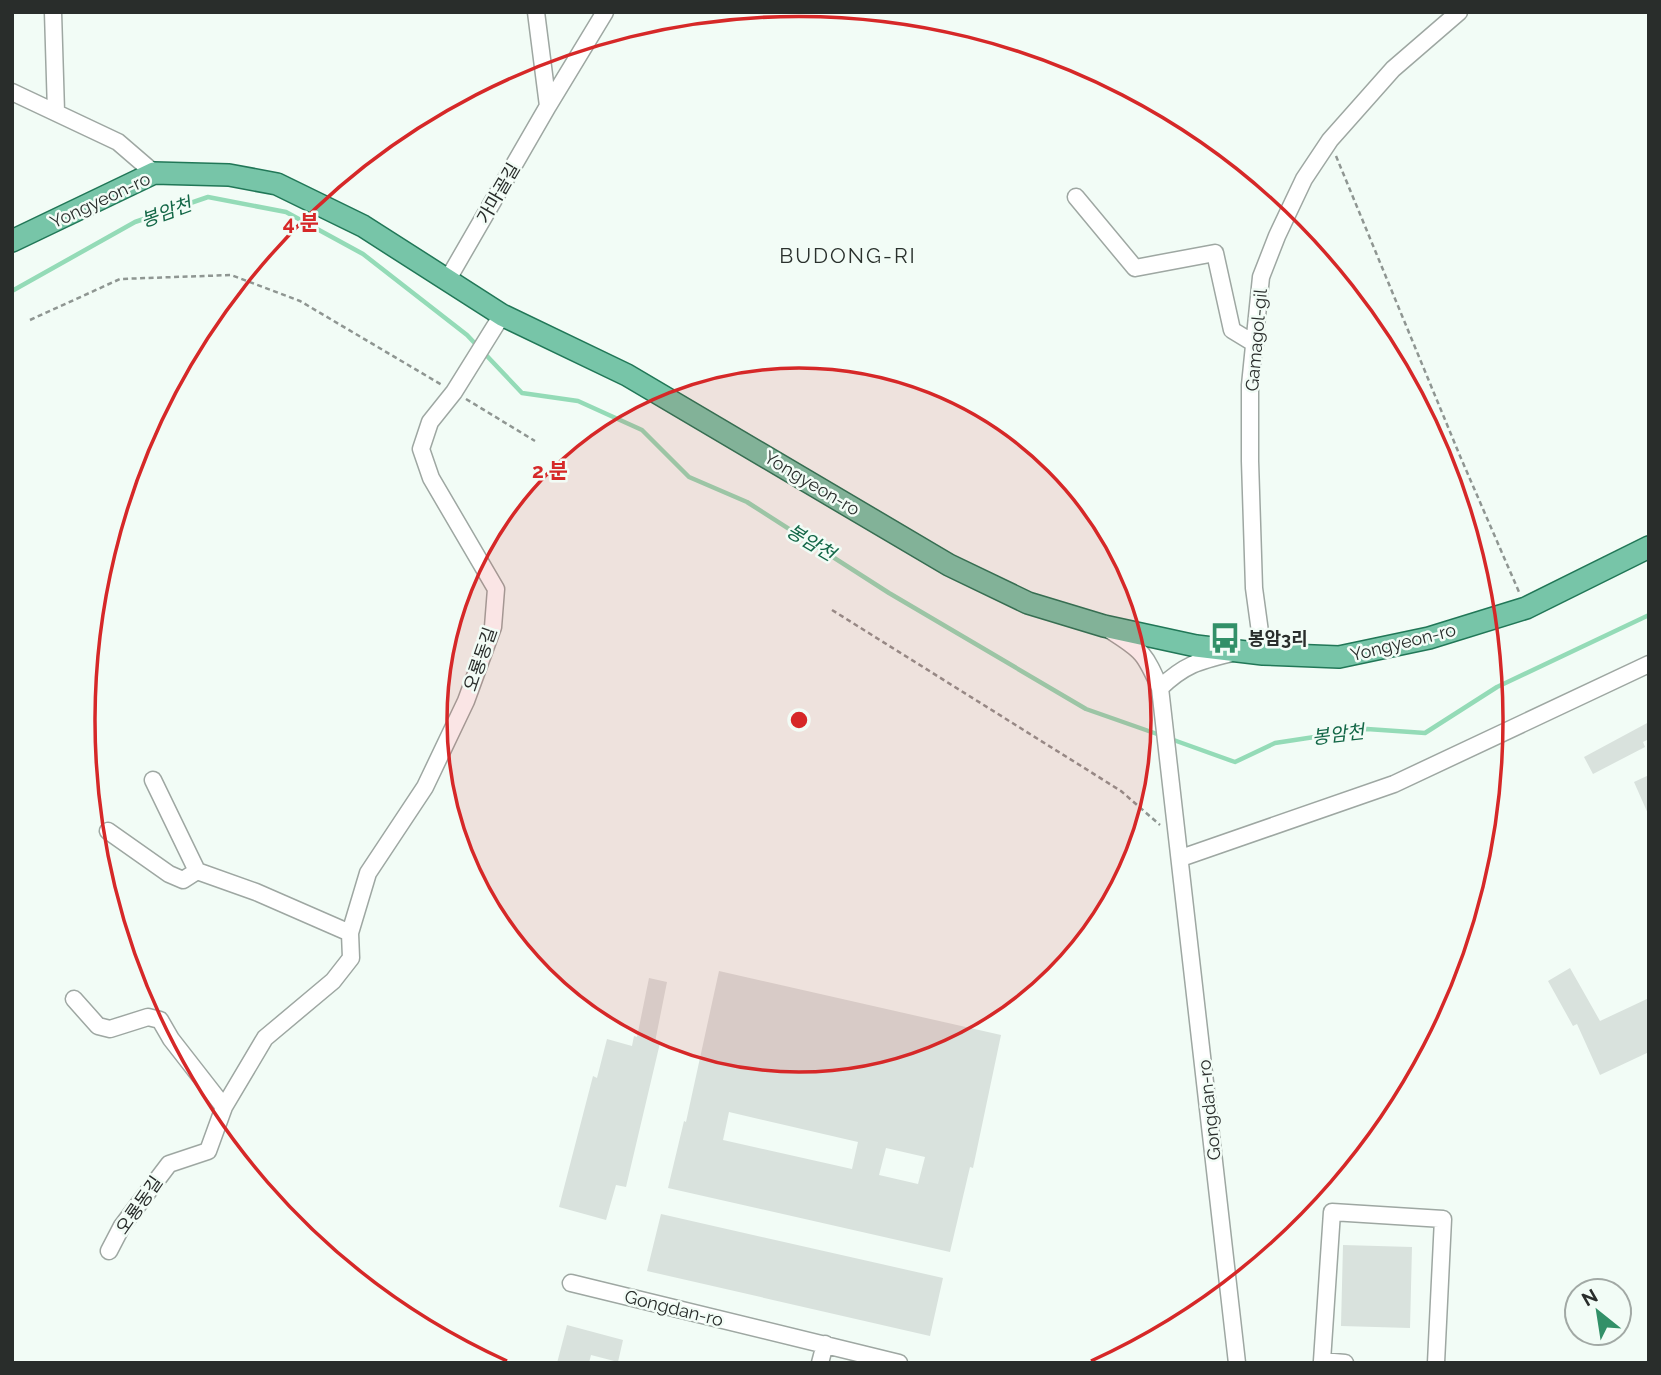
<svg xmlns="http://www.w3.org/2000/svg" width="1661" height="1375" viewBox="0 0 1661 1375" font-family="Raleway,'Noto Sans KR',sans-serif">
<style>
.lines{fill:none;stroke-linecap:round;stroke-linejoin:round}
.stream{stroke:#94dbb7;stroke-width:4.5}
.building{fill:#d9e2dd;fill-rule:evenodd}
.minor-casing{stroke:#9ea7a2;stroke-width:19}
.major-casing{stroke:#217757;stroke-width:24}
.path{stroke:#8f9692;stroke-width:2.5;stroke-dasharray:5 3.5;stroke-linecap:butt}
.minor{stroke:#fff;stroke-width:16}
.major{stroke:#77c5a8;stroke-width:21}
.ring{fill:none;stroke:#d62828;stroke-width:3.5}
.labels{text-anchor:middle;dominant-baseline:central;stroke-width:5;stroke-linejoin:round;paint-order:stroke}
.street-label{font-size:18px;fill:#292d2b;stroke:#f2fcf6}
.poi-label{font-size:18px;font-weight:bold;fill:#292d2b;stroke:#f2fcf6;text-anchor:start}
.water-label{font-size:19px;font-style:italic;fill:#126646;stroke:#f2fcf6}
.quarter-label{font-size:21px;letter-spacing:2px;fill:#2a312d;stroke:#f2fcf6}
.centre{fill:#d62828;stroke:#f2fcf6;stroke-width:3.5}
.ring-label{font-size:21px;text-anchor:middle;font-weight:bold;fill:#d62828;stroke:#f2fcf6;stroke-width:5;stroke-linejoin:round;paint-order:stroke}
</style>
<rect width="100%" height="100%" fill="#f2fcf6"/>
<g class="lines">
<path class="stream" d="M12 291 135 222 208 197 286 212 363 254 467 335 522 393 578 401 642 430 689 477 747 502 889 593 1086 709 1160 735
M1168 738 1235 762 1275 743 1367 729 1425 733 1497 687 1649 615"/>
</g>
<path class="building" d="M1649 722V739L1643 742 1645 747 1593 774 1584 757Z
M1649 775V816L1634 782Z
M1570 968 1600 1021 1649 998V1052L1600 1075 1577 1024 1573 1026 1548 981Z
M719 971 1001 1035 973 1168 970 1167 950 1252 668 1188 684 1121 686 1122ZM729 1112 858 1142 852 1169 723 1140ZM886 1148 925 1157 918 1184 879 1175Z
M649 978 667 982 655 1042 660 1043 626 1187 616 1185 606 1220 559 1207 593 1076 597 1078 607 1039 632 1046 634 1036 637 1037Z
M661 1214 943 1278 930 1336 647 1271Z
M1343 1245 1412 1247 1410 1328 1341 1326Z
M567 1325 623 1340 618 1362 591 1355 589 1363H557Z"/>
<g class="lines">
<defs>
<path id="minor" d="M53 12 56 112
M12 92 118 142 154 173
M548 106 605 12
M1076 197 1135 268 1215 253 1232 330 1255 344
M448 279 548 106 536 12
M1111 631C1143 651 1145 654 1160 688L1237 1363
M1263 654 1254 588 1250 461V385L1261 277 1277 236 1304 179 1330 140 1393 69 1459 12
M1160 688C1185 664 1199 661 1232 653
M153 780 197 871
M108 831 169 874 183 880 197 871 256 892 350 933 368 873 425 787 466 701 493 627 496 589 431 478 421 449 430 422 454 392 502 315
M1181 858 1394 784 1649 664
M74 999 98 1026 110 1029 148 1017 160 1020 171 1039 224 1107
M109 1251 122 1226 169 1164 208 1151 224 1107 265 1038 333 981 351 958 350 933
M571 1283 899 1363
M820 1363 825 1344
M1345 1363 1322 1361 1332 1212 1443 1219 1436 1363"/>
<path id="major" d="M12 241 154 173 229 175 277 184 363 226 502 315 627 375 949 565 1028 603 1104 626 1196 646 1263 654 1339 657 1429 638 1526 608 1649 547"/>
</defs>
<use href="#minor" class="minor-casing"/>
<use href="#major" class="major-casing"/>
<path class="path" d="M1336 156 1460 456 1519 592
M30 320 120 279 231 275 300 301 442 385
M466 399 535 441
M832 610 1121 791 1160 825"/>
<use href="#minor" class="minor"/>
<use href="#major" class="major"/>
</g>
<circle cx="799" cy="720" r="352" fill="#d62828" fill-opacity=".12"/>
<g class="ring">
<circle cx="799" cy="720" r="352"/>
<path d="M507 1361A704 704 0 1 1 1091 1361"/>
</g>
<defs>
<symbol id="bus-bare" viewBox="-9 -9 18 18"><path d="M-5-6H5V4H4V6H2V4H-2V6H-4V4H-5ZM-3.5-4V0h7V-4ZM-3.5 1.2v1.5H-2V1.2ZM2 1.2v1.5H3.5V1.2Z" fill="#329068" stroke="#f2fcf6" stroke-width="2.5" paint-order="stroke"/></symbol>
</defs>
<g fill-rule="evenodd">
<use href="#bus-bare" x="1203" y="616" width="44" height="44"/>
</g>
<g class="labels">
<g class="street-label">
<text transform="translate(498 193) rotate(-60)">가마골길</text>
<text transform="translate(100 200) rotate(-25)">Yongyeon-ro</text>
<text transform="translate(1256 340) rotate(-85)">Gamagol-gil</text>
<text transform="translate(812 483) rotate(31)">Yongyeon-ro</text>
<text transform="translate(1403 642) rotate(-14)">Yongyeon-ro</text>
<text transform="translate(480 659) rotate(-71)">오룡동길</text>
<text transform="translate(1209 1110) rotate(-96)">Gongdan-ro</text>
<text transform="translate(139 1205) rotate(-55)">오룡동길</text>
<text transform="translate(674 1308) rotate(14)">Gongdan-ro</text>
</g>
<g class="poi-label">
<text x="1248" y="638">봉암3리</text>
</g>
<g class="water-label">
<text transform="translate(166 212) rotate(-20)">봉암천</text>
<text transform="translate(811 542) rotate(31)">봉암천</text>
<text transform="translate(1338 734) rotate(-7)">봉암천</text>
</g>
<g class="quarter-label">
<text x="848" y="255">BUDONG-RI</text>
</g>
</g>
<circle cx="799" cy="720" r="10" class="centre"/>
<g class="ring-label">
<text x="301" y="230">4 분</text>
<text x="550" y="478">2 분</text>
</g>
<rect width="1661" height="1375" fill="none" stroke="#292d2b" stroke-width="28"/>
<g transform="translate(1598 1312) rotate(330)"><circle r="33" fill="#f2fcf6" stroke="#a2a9a5" stroke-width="2"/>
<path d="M0-5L12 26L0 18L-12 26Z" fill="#329068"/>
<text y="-10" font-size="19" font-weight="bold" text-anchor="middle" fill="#292d2b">N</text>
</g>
</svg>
